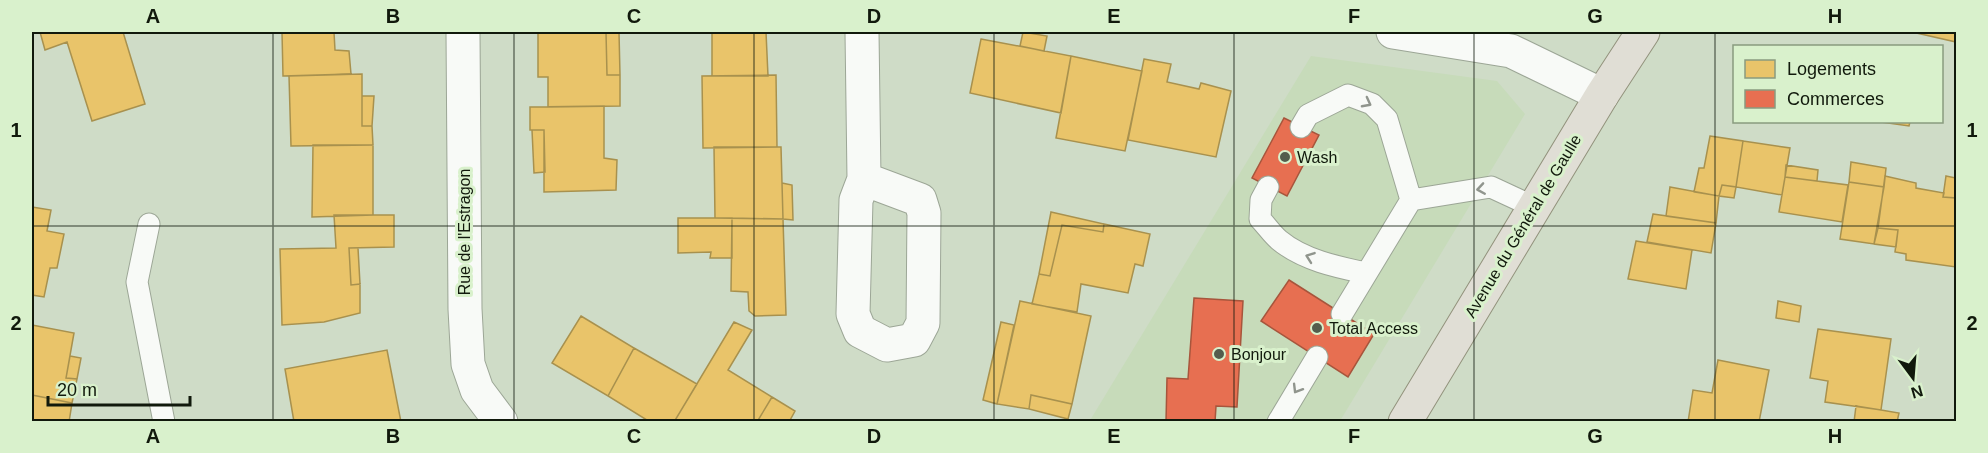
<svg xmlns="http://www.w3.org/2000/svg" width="1988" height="453" viewBox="0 0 1988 453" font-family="Arial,sans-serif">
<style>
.built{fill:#c7dbba}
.homes{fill:#e9c46a;stroke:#a8914e;stroke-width:1.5}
.shops{fill:#e76f51;stroke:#a7553c;stroke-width:1.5}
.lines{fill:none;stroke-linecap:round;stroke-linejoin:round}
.lane-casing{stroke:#9ca696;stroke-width:23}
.street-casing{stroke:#9ca696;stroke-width:35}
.primary-casing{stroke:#92927c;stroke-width:35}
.lane{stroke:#f8faf7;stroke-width:21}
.street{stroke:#f8faf7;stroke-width:33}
.primary{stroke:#e0ded5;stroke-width:33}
.oneway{stroke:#90958d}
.grid{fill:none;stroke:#11190c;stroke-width:1.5;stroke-opacity:0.55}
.poi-dot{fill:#545d4d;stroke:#d9f1cc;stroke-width:2}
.labels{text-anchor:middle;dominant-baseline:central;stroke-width:6;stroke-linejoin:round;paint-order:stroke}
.poi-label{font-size:16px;fill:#11190c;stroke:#d9f1cc;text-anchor:start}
.street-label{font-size:16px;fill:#11190c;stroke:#d9f1cc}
.neatline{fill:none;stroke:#11190c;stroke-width:2}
.grid-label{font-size:20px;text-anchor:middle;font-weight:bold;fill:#11190c}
</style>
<rect width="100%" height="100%" fill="#cfdcc7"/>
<path class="built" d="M1311 56 1497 81 1525 114 1340 421 1089 422Z"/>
<path class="homes" d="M40 32H123L145 104 92 121 67 42 45 50Z
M282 32H334L335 50 349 51 351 74 283 76Z
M538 32H606L607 75H620V106L548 107V77H538Z
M606 32H619L620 75H607Z
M712 32H766L768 76H712Z
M1023 32 1047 36 1044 51 1020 46Z
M1912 32H1956V42Z
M981 39 1071 56 1061 113 970 93Z
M1071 56 1142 71 1125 151 1056 138Z
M1144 59 1171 64 1167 82 1199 89 1201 83 1231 91 1216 157 1128 140Z
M362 74V126H372L373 145 291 146 289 76Z
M776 75 777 147 703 148 702 76Z
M362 96H374L372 126H362Z
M604 106V158L617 160 616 190 544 192V130H530V107Z
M1881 122H1910L1909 126Z
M532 130H544L545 172 534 173Z
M1710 136 1743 141 1736 187 1722 185 1719 196 1694 192 1699 168H1704Z
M1743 141 1790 148 1782 195 1736 187Z
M313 145H373V215L312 217Z
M714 147H781L783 219 715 218Z
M1851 162 1886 168 1884 187 1849 182Z
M1786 165 1818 170 1817 181 1785 177Z
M1885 176 1916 183V188L1944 193 1943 197 1956 198V267L1906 260V254L1895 252 1898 230 1878 228Z
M1946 176 1956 178V198L1943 197Z
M1785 177 1848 185 1842 222 1779 212Z
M1849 182 1884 187 1874 244 1840 239Z
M782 183 792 185 793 220 783 219Z
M1722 185 1736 187 1734 198 1719 196Z
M1670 187 1719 196 1716 223 1666 216Z
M32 207 51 210 47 231 64 234 57 268H50L44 297 32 295Z
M1051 212 1104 224 1103 232 1062 225 1050 276 1039 274Z
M1653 214 1716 223 1711 253 1647 242Z
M334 215H394V247L349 248 351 285 360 284V313L324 322 282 325 280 249 336 248Z
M678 218H732V258H710L711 252 678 253Z
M732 218 783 219 786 315 755 316 749 311 748 292 731 291Z
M1104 224 1150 234 1143 266 1135 264 1128 293 1081 284 1077 312 1032 304 1039 274 1050 276 1062 225 1103 232Z
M1878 228 1898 230 1896 247 1874 244Z
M1636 241 1692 250 1686 289 1628 279Z
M349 248H358L360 284 351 285Z
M1020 301 1091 316 1072 404 1031 395 1029 409 997 404Z
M1778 301 1801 306 1799 322 1776 318Z
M581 316 634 348 608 396 552 363Z
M734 322 752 330 728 370 772 397 757 422H674Z
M1001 322 1014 325 997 404 983 400Z
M32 325 74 333 66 378 77 379 72 403 32 395Z
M1818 329 1891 339 1881 410 1825 402 1828 381 1810 378Z
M634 348 697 384 674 422H650L608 396Z
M387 350 401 422H294L285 369Z
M70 356 81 358 77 379 66 378Z
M1718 360 1769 370 1759 422H1688L1693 390 1712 393Z
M32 395 72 403 69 422H32Z
M1031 395 1072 404 1068 419 1029 409Z
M772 397 795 411 789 422H757Z
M1856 406 1881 410 1899 413 1897 422H1854Z"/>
<path class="shops" d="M1284 118 1319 135 1287 196 1252 178Z
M1289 280 1374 334 1348 377 1261 321Z
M1194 298 1243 301 1237 407 1216 406 1215 422H1166L1167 378 1188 379Z"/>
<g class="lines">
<defs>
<path id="lane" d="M1301 127 1308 115 1348 95 1372 104 1387 119 1411 200
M1268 187 1261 200 1260 219C1266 225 1272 234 1279 240 1303 260 1337 267 1366 273
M149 224 137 282 164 422
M1342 314 1411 200 1491 187 1534 207
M1278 422 1317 357"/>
<path id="street" d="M463 32 465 309 468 364 477 390 501 422
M862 32 864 179 856 200 853 314 860 331 887 345 914 340 923 323 924 213 920 200 864 179
M1393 32 1511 51 1602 95"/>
<path id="primary" d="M1405 422 1602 95 1643 32"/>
</defs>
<use href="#lane" class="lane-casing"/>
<use href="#street" class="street-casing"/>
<use href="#primary" class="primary-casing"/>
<use href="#lane" class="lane"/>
<use href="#street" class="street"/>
<use href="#primary" class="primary"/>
</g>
<defs><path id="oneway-chevron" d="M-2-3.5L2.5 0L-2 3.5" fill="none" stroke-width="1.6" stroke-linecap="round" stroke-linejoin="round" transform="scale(1.5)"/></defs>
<g class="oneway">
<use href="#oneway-chevron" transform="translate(1367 103) rotate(28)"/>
<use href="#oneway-chevron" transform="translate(1481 189) rotate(171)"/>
<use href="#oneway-chevron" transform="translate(1310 257) rotate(-160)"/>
<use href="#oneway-chevron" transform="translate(1297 389) rotate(121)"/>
</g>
<path class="grid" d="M273 32V422M514 32V422M754 32V422M994 32V422M1234 32V422M1474 32V422M1715 32V422M32 226H1956"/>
<g class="poi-dot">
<circle cx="1285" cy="157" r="6"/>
<circle cx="1317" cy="328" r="6"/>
<circle cx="1219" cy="354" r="6"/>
</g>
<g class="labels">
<g class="poi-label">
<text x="1297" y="157">Wash</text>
<text x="1329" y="328">Total Access</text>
<text x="1231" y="354">Bonjour</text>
</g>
<g class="street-label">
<text transform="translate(1523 226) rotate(-59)">Avenue du Général de Gaulle</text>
<text transform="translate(464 232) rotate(-90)">Rue de l'Estragon</text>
</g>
</g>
<rect width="1988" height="453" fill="none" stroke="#d9f1cc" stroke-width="66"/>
<rect x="1733" y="45" width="210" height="78" fill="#d9f1cc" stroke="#899b7f" stroke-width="1.5"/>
<rect x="1745" y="60" width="30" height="18" fill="#e9c46a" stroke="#899b7f" stroke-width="1.5"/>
<text x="1787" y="75" font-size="18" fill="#11190c">Logements</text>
<rect x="1745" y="90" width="30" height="18" fill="#e76f51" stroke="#899b7f" stroke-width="1.5"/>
<text x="1787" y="105" font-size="18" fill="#11190c">Commerces</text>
<g transform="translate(1913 378) rotate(164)" stroke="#d9f1cc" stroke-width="4.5" paint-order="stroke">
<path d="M0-4.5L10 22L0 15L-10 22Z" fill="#11190c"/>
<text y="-9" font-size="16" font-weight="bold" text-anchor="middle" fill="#11190c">N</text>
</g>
<path d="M48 396v9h142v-9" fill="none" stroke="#11190c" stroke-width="3"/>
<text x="57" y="396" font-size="18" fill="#11190c" stroke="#d9f1cc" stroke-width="4.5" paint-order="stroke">20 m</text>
<rect x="33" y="33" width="1922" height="387" class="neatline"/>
<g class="grid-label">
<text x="153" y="23">A</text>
<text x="393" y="23">B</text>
<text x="634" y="23">C</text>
<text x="874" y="23">D</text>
<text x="1114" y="23">E</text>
<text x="1354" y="23">F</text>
<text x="1595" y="23">G</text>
<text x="1835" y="23">H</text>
<text x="16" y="137">1</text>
<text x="1972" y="137">1</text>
<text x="16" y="330">2</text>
<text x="1972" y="330">2</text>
<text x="153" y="443">A</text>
<text x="393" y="443">B</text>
<text x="634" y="443">C</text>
<text x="874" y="443">D</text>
<text x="1114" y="443">E</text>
<text x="1354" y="443">F</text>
<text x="1595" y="443">G</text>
<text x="1835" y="443">H</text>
</g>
</svg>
